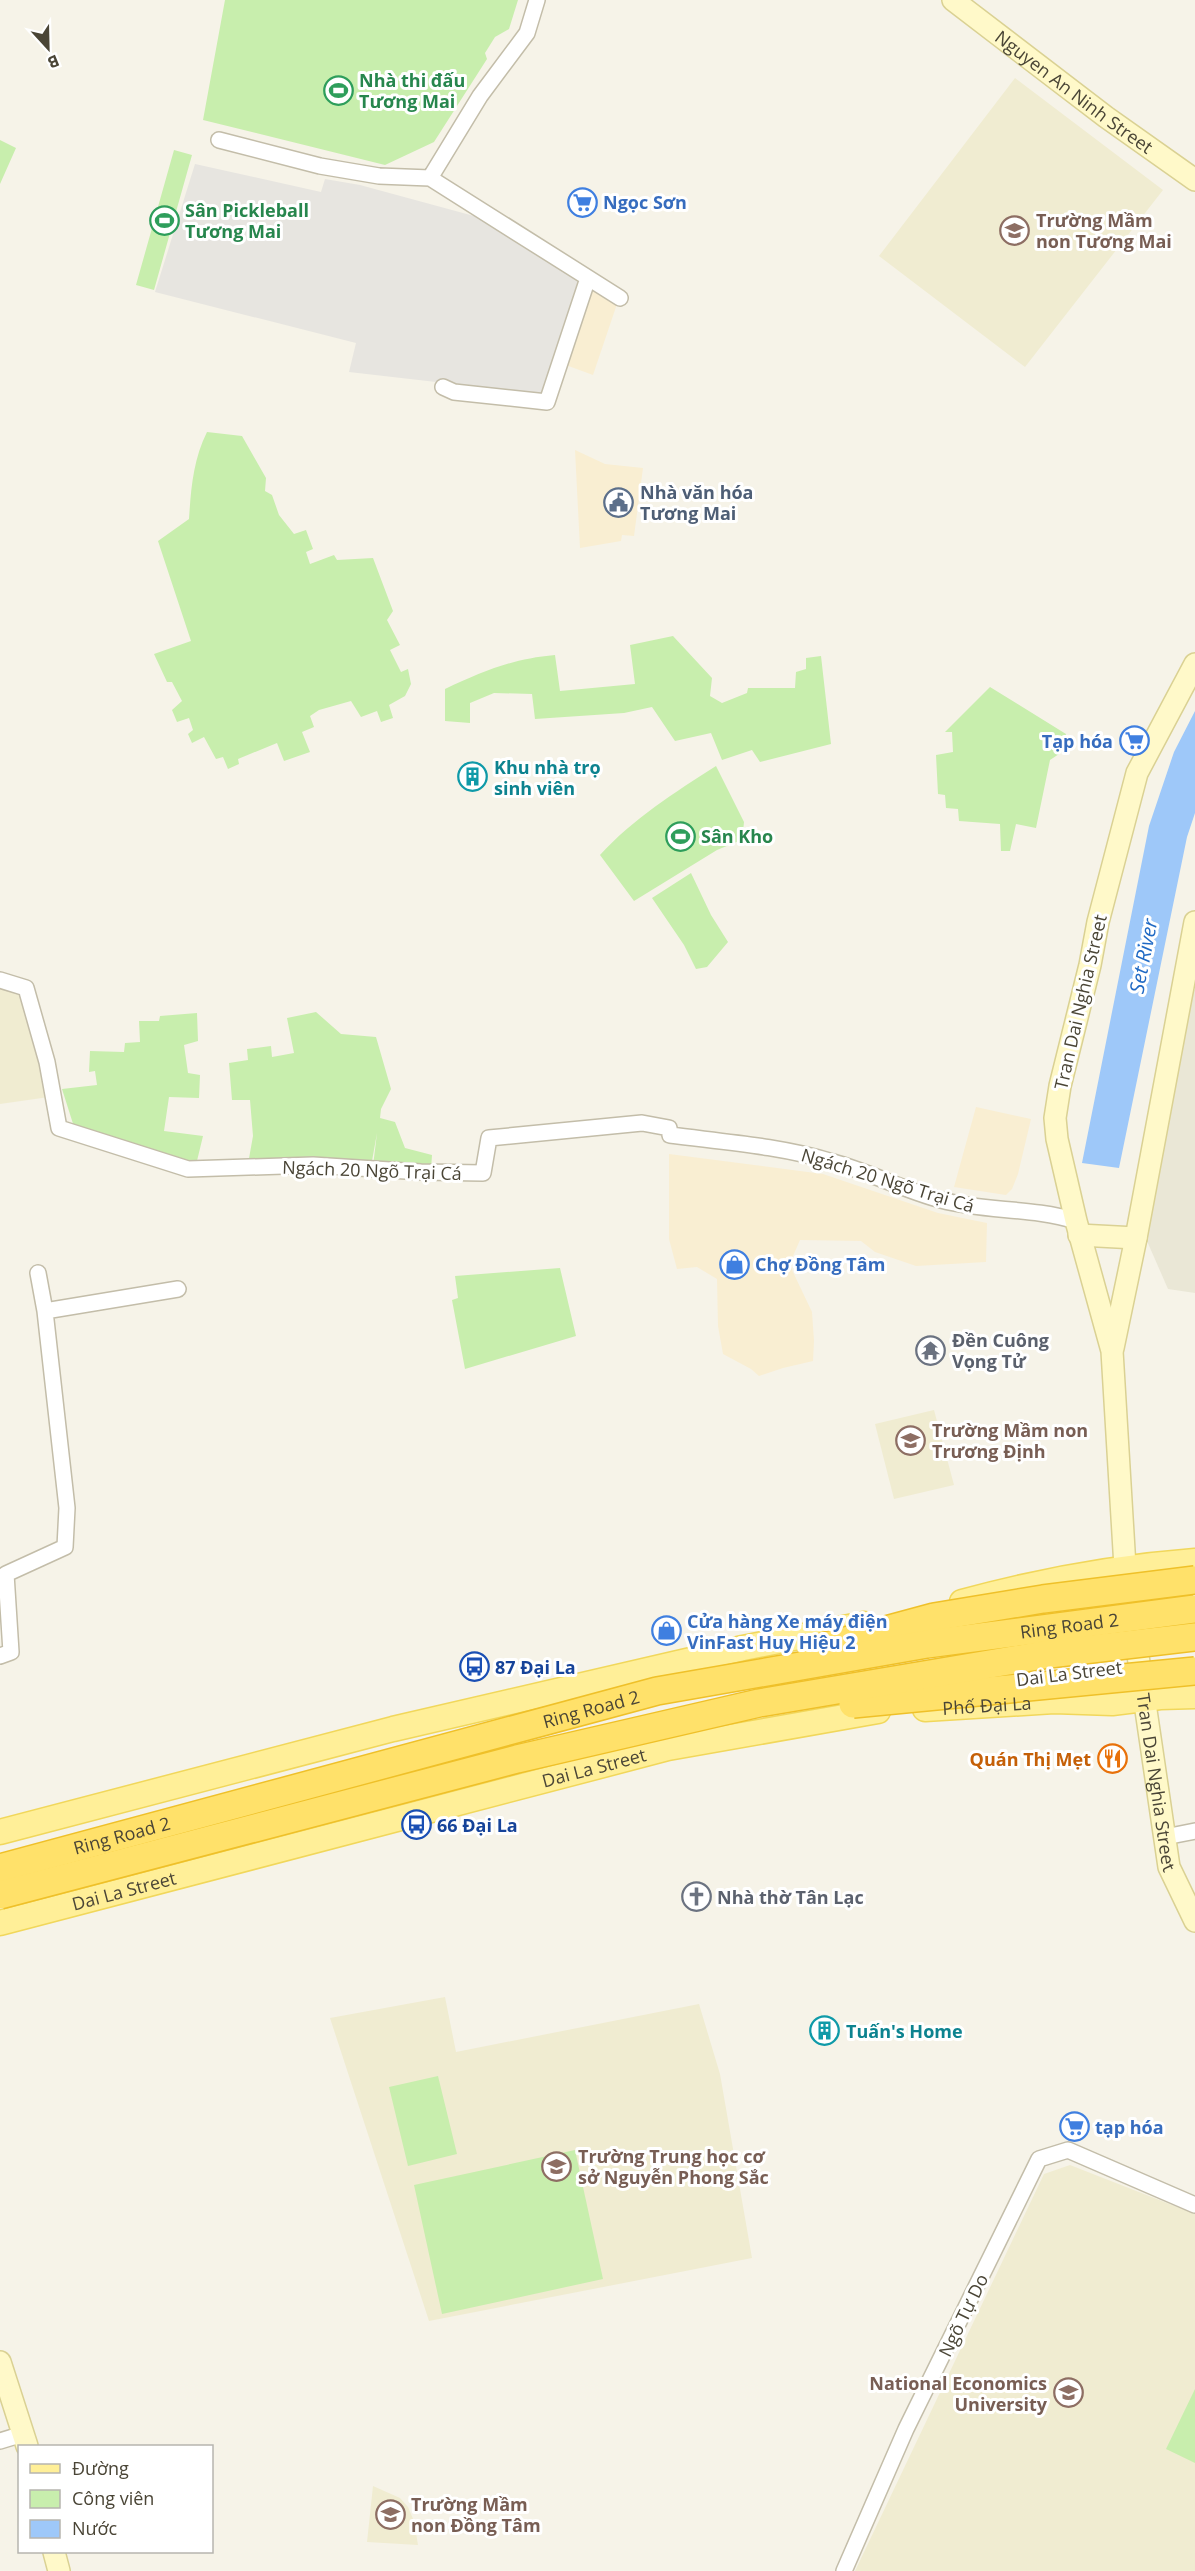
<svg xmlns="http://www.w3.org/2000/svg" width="1195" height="2571" viewBox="0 0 1195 2571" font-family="'Open Sans',sans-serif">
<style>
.residential{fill:#eae7d6}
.commercial{fill:#f9eed2}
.education{fill:#f0ecd1}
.green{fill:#c8eead}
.parking{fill:#e7e5e0}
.water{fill:#9ec8f9}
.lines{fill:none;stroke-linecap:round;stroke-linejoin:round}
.street-casing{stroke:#c3bda9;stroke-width:18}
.secondary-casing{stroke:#dad193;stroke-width:24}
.primary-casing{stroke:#f1d75b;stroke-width:27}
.street{stroke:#fff;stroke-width:15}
.secondary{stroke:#fff9c9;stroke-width:21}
.primary{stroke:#ffef98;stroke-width:24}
.highway-bridge-casing{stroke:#efc029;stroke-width:30;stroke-linecap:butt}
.highway-bridge{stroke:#ffe16a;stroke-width:27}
.labels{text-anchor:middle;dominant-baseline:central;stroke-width:6;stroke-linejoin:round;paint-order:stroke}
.leisure-label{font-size:18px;font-weight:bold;fill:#27864d;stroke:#fff;text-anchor:start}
.street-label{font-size:18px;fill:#4a4536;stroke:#fff}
.shop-label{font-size:18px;font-weight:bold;fill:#366cbe;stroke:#fff;text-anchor:start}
.education-label{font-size:18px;font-weight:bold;fill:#785e54;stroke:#fff;text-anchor:start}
.service-label{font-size:18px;font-weight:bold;fill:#4e5e75;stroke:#fff;text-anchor:start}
.culture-label{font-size:18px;font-weight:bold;fill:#0d838f;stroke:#fff;text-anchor:start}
.worship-label{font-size:18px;font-weight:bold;fill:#5b616d;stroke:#fff;text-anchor:start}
.transit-label{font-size:18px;font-weight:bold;fill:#164399;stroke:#fff;text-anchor:start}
.food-label{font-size:18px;font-weight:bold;fill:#c56008;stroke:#fff;text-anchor:end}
.water-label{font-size:20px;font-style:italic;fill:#216ac4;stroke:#fff}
</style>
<rect width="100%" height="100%" fill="#f6f3e8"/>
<path class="residential" d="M1190 988 1195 990V1293L1168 1289 1147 1241Z"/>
<path class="commercial" d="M589 282 618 301 593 375 563 364Z
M575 450 605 464 643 468 634 536 622 535 621 541 580 548Z
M976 1107 1031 1119 1018 1174 1012 1189 1006 1195 954 1187Z
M669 1154 823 1174 938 1213 987 1223 986 1262 916 1266 875 1252 861 1241 800 1240 793 1256 792 1270 812 1312 814 1341 813 1361 783 1368 759 1376 751 1369 723 1354 718 1326 717 1279 697 1267 677 1269 669 1239Z"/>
<path class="education" d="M1015 78 1163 190 1025 367 879 256Z
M0 985 21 990 49 1097 0 1104Z
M934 1410 954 1485 894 1499 875 1424Z
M445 1997 456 2052 699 2004 720 2074 752 2258 429 2321 330 2018Z
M1070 2165 1195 2214V2571H855L1044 2174Z
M373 2486 400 2498 408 2507 414 2521 418 2545 367 2542Z"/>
<path class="green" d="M225 0H518L509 29 495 37 485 53 487 59 434 142 385 165 203 120Z
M0 140 16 148 0 184Z
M174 150 192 155 154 290 136 285Z
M207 432 242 436 266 478 265 491 272 495 279 515 294 534 306 530 313 549 306 552 310 564 334 555 337 560 373 558 393 611 387 620 400 645 390 650 401 672 408 669 411 684 405 696 389 705 393 718 381 722 377 711 361 717 351 701 319 710 310 716 314 727 302 732 310 752 284 761 277 743 238 759 239 764 228 769 223 757 216 759 204 737 192 743 188 734 193 730 189 718 177 722 172 710 182 701 172 682H167L154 654 191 641 158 541 189 519C191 489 193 460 207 432Z
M673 636 712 678 710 696 722 703 747 693 748 688H795L796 672 806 669V658L821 656 831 744 760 762 752 750 722 760 711 733 675 741 652 707 624 713 535 719 532 694 494 693 470 703V723L445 721V689C484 671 511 659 555 655L560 691 635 684 630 645Z
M990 687 1066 734 1062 752 1050 760 1036 828 1016 824 1010 851H1001L1000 824 959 821 958 809 946 808 945 795 938 794 936 755 953 752 952 732H945Z
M716 766 744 822 743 832 739 841 717 850 634 901 600 855C634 818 674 793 716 766Z
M691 873 711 915 728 942 707 967 696 969 684 945 652 898Z
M316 1012 341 1034 376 1037 391 1089 381 1109 380 1118 395 1122 405 1148 432 1155 431 1170 373 1166 377 1133 372 1161 314 1160 248 1164 253 1136 250 1100H232L229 1063 248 1060 247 1049 271 1046 272 1057 294 1053 287 1018Z
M197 1013 198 1041 184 1045 188 1073 200 1075 199 1098 169 1097 164 1131 203 1136 196 1165 75 1130 62 1089 97 1085 95 1071 89 1072 90 1051 124 1052 125 1043 140 1042 139 1021H159L160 1016Z
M560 1268 576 1336 465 1369 452 1300 458 1298 455 1276Z
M438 2076 457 2154 408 2166 389 2087Z
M575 2150 603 2279 442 2314 414 2185Z
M1195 2389V2463L1166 2449Z"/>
<path class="parking" d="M195 164 321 192 325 179 360 185 485 219 581 283 541 394 349 372 356 343 155 292Z"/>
<path class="water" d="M1195 711V813L1187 837 1119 1168 1082 1163 1149 826 1174 752Z"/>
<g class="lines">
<defs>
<path id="street" d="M219 140 320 166 379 176 430 178 620 298
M430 178 480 96 527 33 537 0
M443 387 454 392 547 402 588 278
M0 980 26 988 47 1062 59 1128 188 1169 313 1165 421 1172 483 1173 489 1138 642 1123 669 1128 670 1135C724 1142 780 1146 833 1162 869 1172 904 1190 941 1200 985 1212 1032 1207 1076 1221
M45 1311 178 1289
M0 1656 11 1652 6 1574 65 1547 67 1508 45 1311 38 1273
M1165 1837 1195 1831
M0 2441 23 2434
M844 2571 906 2429 1039 2159 1068 2150 1195 2205"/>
<g id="secondary">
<path id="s1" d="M953 0 1106 117 1195 180"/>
<path id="s2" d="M1195 664 1137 773 1098 922 1090 965 1060 1086 1055 1118 1057 1139 1076 1221 1112 1351 1125 1567 1169 1867 1195 1921"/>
<path d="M1079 1235 1136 1238"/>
<path d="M1113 1348 1136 1238 1195 922"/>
<path d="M0 2362 27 2446"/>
<path d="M54 2552 59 2571"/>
</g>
<g id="primary">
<path d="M962 1602C1039 1581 1116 1567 1195 1561"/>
<path id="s3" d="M925 1709 1054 1701 1112 1703 1160 1697 1195 1696"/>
<path d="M0 1832 393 1729 743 1648 864 1624"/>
<path id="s4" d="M0 1923 668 1748 878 1711"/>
</g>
</defs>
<use href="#street" class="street-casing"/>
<use href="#secondary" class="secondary-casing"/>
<use href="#primary" class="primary-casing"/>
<use href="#street" class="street"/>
<use href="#secondary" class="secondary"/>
<use href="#primary" class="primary"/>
<defs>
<g id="highway-bridge">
<path d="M812 1650 934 1617 1043 1599 1195 1580"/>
<path d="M853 1704 1195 1671"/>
<path id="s5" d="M0 1868 657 1691 927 1644 1195 1609"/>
<path d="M0 1895 517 1759 759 1703 1049 1654 1195 1637"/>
</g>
</defs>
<use href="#highway-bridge" class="highway-bridge-casing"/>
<use href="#highway-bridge" class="highway-bridge"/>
</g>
<defs>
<symbol id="stadium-ring" viewBox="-11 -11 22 22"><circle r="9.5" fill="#fff" stroke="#2e9e5b" stroke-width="1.5"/><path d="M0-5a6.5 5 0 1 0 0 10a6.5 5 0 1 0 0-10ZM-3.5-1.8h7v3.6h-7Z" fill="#2e9e5b"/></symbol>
<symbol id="supermarket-ring" viewBox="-11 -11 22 22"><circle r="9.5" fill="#fff" stroke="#3f7fe0" stroke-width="1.5"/><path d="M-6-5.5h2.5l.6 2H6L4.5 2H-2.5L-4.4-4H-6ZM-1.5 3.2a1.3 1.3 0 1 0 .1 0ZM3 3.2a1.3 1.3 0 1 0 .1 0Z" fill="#3f7fe0"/></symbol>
<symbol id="school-ring" viewBox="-11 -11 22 22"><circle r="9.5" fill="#fff" stroke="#8d6e63" stroke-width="1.5"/><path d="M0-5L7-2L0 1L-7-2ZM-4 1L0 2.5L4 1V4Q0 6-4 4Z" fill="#8d6e63"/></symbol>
<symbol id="civic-ring" viewBox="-11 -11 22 22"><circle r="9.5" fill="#fff" stroke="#5c6f8a" stroke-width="1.5"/><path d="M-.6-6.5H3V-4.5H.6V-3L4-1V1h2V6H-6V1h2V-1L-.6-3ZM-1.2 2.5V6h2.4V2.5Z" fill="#5c6f8a"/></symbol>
<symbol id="building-ring" viewBox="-11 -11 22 22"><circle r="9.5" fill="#fff" stroke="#0f9aa8" stroke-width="1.5"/><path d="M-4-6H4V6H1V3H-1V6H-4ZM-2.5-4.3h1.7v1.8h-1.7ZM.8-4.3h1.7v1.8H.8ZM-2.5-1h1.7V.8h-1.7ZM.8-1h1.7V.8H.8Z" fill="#0f9aa8"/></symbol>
<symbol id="shop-ring" viewBox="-11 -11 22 22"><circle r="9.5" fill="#fff" stroke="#3f7fe0" stroke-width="1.5"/><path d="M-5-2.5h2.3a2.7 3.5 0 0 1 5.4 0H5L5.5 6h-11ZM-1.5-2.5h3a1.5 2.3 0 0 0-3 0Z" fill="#3f7fe0"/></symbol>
<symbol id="temple-ring" viewBox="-11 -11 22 22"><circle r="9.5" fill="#fff" stroke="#6b7280" stroke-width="1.5"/><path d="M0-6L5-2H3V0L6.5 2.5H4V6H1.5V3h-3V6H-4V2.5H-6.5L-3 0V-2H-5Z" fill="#6b7280"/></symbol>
<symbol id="bus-ring" viewBox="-11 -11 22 22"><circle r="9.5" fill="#fff" stroke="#1a4fb4" stroke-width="1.5"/><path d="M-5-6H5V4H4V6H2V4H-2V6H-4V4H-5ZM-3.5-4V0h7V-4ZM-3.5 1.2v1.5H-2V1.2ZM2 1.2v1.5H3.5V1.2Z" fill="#1a4fb4"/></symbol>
<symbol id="restaurant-ring" viewBox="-11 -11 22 22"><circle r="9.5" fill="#fff" stroke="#e8710a" stroke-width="1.5"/><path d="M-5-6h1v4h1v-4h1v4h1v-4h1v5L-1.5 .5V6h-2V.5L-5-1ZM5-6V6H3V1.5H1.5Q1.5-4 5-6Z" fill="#e8710a"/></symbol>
<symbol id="church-ring" viewBox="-11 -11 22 22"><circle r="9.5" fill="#fff" stroke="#6b7280" stroke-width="1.5"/><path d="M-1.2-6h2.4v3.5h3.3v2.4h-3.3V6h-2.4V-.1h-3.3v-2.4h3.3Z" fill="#6b7280"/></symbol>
<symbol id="university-ring" viewBox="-11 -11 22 22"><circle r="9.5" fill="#fff" stroke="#8d6e63" stroke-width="1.5"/><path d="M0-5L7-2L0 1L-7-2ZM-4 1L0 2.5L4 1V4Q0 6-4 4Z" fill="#8d6e63"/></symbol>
</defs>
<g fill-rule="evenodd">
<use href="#stadium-ring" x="322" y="74" width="33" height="33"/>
<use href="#supermarket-ring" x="566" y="186" width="33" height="33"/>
<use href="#stadium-ring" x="148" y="204" width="33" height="33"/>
<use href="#school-ring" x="998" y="214" width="33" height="33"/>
<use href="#civic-ring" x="602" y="486" width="33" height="33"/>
<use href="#supermarket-ring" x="1118" y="724" width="33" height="33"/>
<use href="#building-ring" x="456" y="760" width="33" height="33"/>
<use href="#stadium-ring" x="664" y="820" width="33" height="33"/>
<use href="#shop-ring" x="718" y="1248" width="33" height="33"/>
<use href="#temple-ring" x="914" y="1334" width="33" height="33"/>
<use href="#school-ring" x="894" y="1424" width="33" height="33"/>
<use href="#shop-ring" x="650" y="1614" width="33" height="33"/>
<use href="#bus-ring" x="458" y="1650" width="33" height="33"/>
<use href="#restaurant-ring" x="1096" y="1742" width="33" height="33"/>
<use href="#bus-ring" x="400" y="1808" width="33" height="33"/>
<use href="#church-ring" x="680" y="1880" width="33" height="33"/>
<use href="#building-ring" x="808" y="2014" width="33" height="33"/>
<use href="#supermarket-ring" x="1058" y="2110" width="33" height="33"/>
<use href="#school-ring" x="540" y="2150" width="33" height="33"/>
<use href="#university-ring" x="1052" y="2376" width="33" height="33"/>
<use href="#school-ring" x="374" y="2498" width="33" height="33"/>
</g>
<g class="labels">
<g class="leisure-label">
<text x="359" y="80">Nhà thi đấu<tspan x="359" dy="21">Tương Mai</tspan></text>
<text x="185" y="210">Sân Pickleball<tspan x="185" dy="21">Tương Mai</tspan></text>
<text x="701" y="836">Sân Kho</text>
</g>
<g class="street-label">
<text stroke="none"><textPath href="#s1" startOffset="152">Nguyen An Ninh Street</textPath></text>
<text transform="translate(1080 1002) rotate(-77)">Tran Dai Nghia Street</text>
<text transform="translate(372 1170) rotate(2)">Ngách 20 Ngõ Trại Cá</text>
<text transform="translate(888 1180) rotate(17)">Ngách 20 Ngõ Trại Cá</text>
<text stroke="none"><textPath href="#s5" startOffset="1098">Ring Road 2</textPath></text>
<text transform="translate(1069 1673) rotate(-7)">Dai La Street</text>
<text stroke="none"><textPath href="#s3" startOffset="62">Phố Đại La</textPath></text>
<text stroke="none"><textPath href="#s5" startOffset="612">Ring Road 2</textPath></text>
<text stroke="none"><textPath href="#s4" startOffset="614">Dai La Street</textPath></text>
<text stroke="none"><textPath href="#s2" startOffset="1152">Tran Dai Nghia Street</textPath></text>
<text stroke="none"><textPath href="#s5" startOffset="126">Ring Road 2</textPath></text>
<text stroke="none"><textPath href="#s4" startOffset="128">Dai La Street</textPath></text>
<text transform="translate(963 2315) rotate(-64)">Ngõ Tự Do</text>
</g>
<g class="shop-label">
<text x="603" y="202">Ngọc Sơn</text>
<text x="1113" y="741" text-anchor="end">Tạp hóa</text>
<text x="755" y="1264">Chợ Đồng Tâm</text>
<text x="687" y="1621">Cửa hàng Xe máy điện<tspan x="687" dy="21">VinFast Huy Hiệu 2</tspan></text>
<text x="1095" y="2127">tạp hóa</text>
</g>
<g class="education-label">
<text x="1036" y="220">Trường Mầm<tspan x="1036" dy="21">non Tương Mai</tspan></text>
<text x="932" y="1430">Trường Mầm non<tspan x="932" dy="21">Trương Định</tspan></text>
<text x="578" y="2156">Trường Trung học cơ<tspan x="578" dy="21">sở Nguyễn Phong Sắc</tspan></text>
<text x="1047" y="2383" text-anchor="end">National Economics<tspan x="1047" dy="21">University</tspan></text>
<text x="411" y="2504">Trường Mầm<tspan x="411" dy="21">non Đồng Tâm</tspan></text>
</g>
<g class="service-label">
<text x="640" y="492">Nhà văn hóa<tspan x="640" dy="21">Tương Mai</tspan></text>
</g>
<g class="culture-label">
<text x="494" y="767">Khu nhà trọ<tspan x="494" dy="21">sinh viên</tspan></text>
<text x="846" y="2031">Tuấn's Home</text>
</g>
<g class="worship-label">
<text x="952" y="1340">Đền Cuông<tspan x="952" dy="21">Vọng Tử</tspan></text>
<text x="717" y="1897">Nhà thờ Tân Lạc</text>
</g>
<g class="transit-label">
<text x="495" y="1667">87 Đại La</text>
<text x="437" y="1825">66 Đại La</text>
</g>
<g class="food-label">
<text x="1091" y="1759">Quán Thị Mẹt</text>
</g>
<g class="water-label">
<text transform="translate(1143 956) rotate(-79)">Set River</text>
</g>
</g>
<rect x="18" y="2445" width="195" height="108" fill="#ffffff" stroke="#b7b5af" stroke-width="1.5"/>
<rect x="30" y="2464" width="30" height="9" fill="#ffef98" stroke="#b7b5af" stroke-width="1.5"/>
<text x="72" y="2475" font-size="18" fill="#4a4536">Đường</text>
<rect x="30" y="2490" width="30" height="18" fill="#c8eead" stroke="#b7b5af" stroke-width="1.5"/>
<text x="72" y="2505" font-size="18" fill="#4a4536">Công viên</text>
<rect x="30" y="2520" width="30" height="18" fill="#9ec8f9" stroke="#b7b5af" stroke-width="1.5"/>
<text x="72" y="2535" font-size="18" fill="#4a4536">Nước</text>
<g transform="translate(48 48) rotate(158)" stroke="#ffffff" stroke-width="4.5" paint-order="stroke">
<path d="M0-4.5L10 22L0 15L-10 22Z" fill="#4a4536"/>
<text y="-9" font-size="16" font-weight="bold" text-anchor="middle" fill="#4a4536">B</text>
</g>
</svg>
